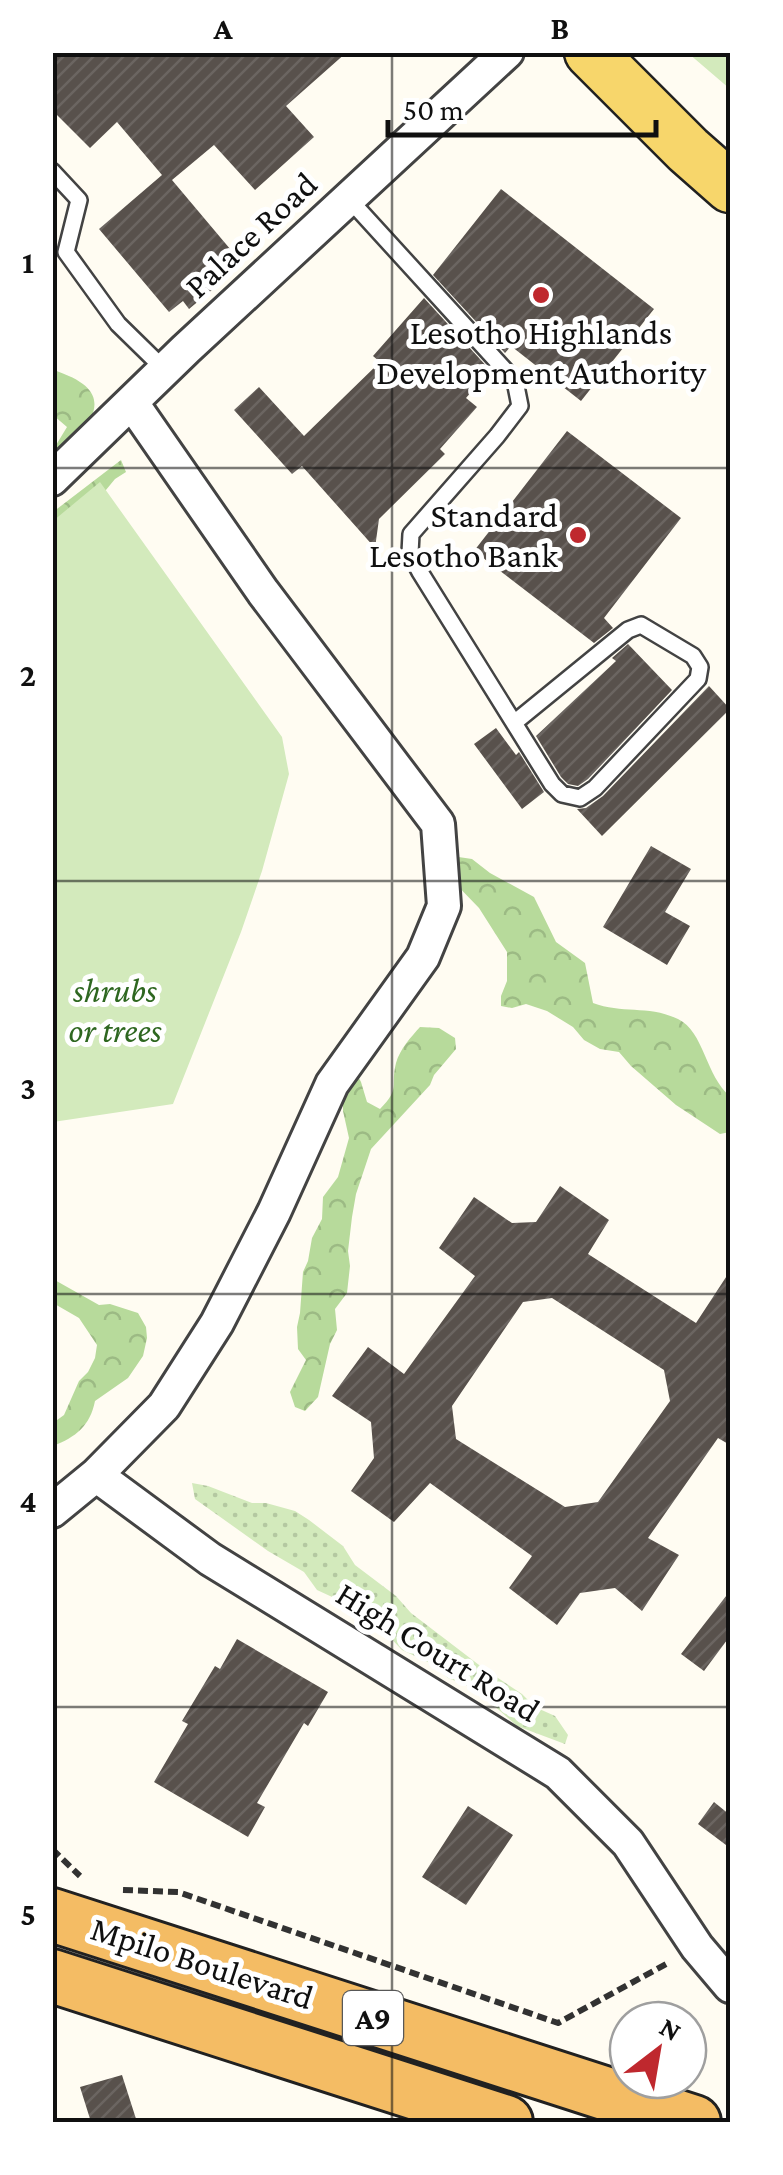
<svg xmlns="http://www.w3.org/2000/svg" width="783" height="2175" viewBox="0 0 783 2175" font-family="'Crimson Pro',serif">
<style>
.grass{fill:url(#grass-dots)}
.forest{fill:url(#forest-crowns)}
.park{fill:#d3eabc}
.building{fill:url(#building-hatch);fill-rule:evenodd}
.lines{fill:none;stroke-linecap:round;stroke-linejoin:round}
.service-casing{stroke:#434343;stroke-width:20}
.minor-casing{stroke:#434343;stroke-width:38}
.primary-casing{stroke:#212121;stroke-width:55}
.trunk-casing{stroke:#212121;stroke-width:58}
.path{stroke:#323232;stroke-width:6;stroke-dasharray:10 5;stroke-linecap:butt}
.service{stroke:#fff;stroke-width:15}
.minor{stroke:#fff;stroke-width:32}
.primary{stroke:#f7d66b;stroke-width:50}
.trunk{stroke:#f4bc64;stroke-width:52}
.grid{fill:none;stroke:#101010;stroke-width:2.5;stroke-opacity:0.55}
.poi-dot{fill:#bf282e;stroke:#fff;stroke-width:4}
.labels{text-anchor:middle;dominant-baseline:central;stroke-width:10;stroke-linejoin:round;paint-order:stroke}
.shield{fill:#fff;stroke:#585858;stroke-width:2.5}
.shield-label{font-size:32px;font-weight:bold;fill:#101010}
.street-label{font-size:35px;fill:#101010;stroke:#fff}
.poi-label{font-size:35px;fill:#101010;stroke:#fff}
.park-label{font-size:35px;font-style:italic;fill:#2e6720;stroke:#fff}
.neatline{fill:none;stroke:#101010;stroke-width:4}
.grid-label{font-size:32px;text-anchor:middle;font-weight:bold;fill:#101010}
</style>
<defs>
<pattern id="grass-dots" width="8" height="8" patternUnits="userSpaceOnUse" patternTransform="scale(2.5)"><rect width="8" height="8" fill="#d3eabc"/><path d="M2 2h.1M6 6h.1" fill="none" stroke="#b4c8a1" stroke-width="1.8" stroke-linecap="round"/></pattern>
<pattern id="forest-crowns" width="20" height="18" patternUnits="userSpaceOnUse" patternTransform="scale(2.5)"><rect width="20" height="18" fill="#b7da9b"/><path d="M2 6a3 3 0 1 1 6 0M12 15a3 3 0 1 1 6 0" fill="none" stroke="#9cba84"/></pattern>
<pattern id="building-hatch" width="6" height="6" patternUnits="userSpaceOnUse" patternTransform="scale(2.5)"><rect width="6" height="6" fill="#58514c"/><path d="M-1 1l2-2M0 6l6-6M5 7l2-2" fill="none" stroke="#6b6561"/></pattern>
</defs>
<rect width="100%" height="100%" fill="#fffcf2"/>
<path class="grass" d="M192 1483 208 1486 252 1503H266L295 1511 309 1520 343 1546 355 1565 396 1596 411 1613 483 1668 522 1694 535 1707 555 1716 568 1735 565 1744 517 1726 483 1696 468 1686 448 1678 430 1663 402 1650 380 1627 343 1602 317 1590 304 1572 268 1551 195 1499Z"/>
<path class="forest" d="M53 370C129 394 83 429 53 471V450L67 427 53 415Z
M121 460 126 472 115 479 101 496 53 535V512Z
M445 855 472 859 490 873 534 897 556 942 585 963 593 1003C622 1014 649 1005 678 1019 704 1031 706 1077 730 1096V1132L720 1134 676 1105 631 1066 619 1052 600 1049 584 1040 573 1027 547 1011 526 1004 512 1008 501 1006V996L507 981V952L479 908 449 877Z
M420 1027 439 1028 455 1038 456 1049 434 1075 430 1085 371 1149 356 1194 352 1217 348 1251 350 1266 347 1293 335 1309 337 1330 330 1344 318 1397 305 1411 295 1407 290 1392 306 1360 298 1349 297 1327 300 1313 303 1272 308 1261 312 1238 322 1219 323 1197 338 1177 349 1138 343 1111V1077L352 1065 361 1082 367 1102 380 1109C401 1088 390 1087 396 1063 400 1049 411 1037 420 1027Z
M53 1279 99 1305 110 1304 138 1313 146 1327 147 1338 143 1356 128 1378 95 1401C90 1426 76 1437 53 1446V1423L64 1415 79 1381 88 1372 95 1358 97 1345 79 1318 53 1303Z"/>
<path class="park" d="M688 53H730V89Z
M100 482 282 737 289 774 262 871 241 932 173 1104 53 1122V521Z"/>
<path class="building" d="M52 52H347L286 106 314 137 255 190 214 145 172 180 236 256 212 276 219 284 189 309 183 301 169 312 99 229 162 175 117 122 90 148 52 110Z
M501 189 654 309 581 401 511 346 505 353 433 275Z
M424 298 490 370 466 398 477 407 440 449 445 454 379 519 375 548 302 466 292 474 234 410 259 387 304 436 380 362 373 356Z
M567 431 681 518 604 618 613 628 594 643 474 551Z
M628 644 672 690 588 779 578 786 568 784 561 777 536 736 616 661 612 658Z
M709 686 730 709 602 836 577 809 586 808 603 796Z
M496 728 516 755 519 752 544 792 522 809 474 744Z
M651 846 691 869 665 912 690 926 667 965 603 927Z
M560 1186 609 1220 588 1254 696 1323 730 1271V1445L718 1438 648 1538 679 1555 642 1611 615 1588 580 1593 557 1625 509 1588 532 1556 430 1483 394 1522 351 1491 374 1458 371 1422 332 1396 368 1347 404 1374 475 1276 439 1248 474 1197 512 1223 536 1222ZM552 1298 664 1370 670 1401 598 1502 565 1507 456 1439 452 1406 523 1302Z
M730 1591V1636L704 1671 681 1654Z
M237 1639 328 1692 308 1726 304 1723 257 1803 265 1807 248 1837 154 1782 188 1724 182 1721 215 1666 220 1669Z
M714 1802 730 1815V1848L698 1824Z
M468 1806 513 1835 466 1905 422 1877Z
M122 2075 137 2122H91L80 2087Z"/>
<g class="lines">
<defs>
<path id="service" d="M52 171 79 200 66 252 118 324 165 370
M349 199 515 381 520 406 497 436 411 534 410 553 420 572 552 784 562 794 580 798 595 788 698 679 700 667 693 656 641 625 628 630 514 723"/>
<path id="minor" d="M52 479 186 349 507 52
M96 1475 164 1406 217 1323 274 1212 332 1084 423 957 444 906 438 824 263 592 132 403
M52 1511 96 1475 210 1559 558 1773 628 1843 697 1947 730 1986"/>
<path id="primary" d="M590 52 688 150 730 187"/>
<path id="trunk" d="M52 1915 694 2122
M52 1976 506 2122"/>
</defs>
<use href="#service" class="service-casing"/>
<use href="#minor" class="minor-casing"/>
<use href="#primary" class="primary-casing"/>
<use href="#trunk" class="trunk-casing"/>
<path class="path" d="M52 1849 80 1876
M123 1890 178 1892 558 2023 668 1963"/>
<use href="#service" class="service"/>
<use href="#minor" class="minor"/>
<use href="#primary" class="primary"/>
<use href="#trunk" class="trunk"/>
</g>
<path class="grid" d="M392 52V2122M52 468H730M52 881H730M52 1294H730M52 1707H730"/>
<g class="poi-dot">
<circle cx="541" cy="295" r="10"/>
<circle cx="578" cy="535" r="10"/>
</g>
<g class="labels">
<rect class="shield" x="343" y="1991" width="60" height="54" rx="8"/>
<g class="shield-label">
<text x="373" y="2018">A9</text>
</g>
<g class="street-label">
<text transform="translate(251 235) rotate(-43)">Palace Road</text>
<text transform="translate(438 1652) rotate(32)">High Court Road</text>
<text transform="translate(202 1963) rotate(18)">Mpilo Boulevard</text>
</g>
<g class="poi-label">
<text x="541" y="332">Lesotho Highlands<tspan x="541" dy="40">Development Authority</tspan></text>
<text x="558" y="515" text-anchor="end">Standard<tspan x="558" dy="40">Lesotho Bank</tspan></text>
</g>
<g class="park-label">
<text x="115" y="990">shrubs<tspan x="115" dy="40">or trees</tspan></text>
</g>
</g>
<rect width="783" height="2175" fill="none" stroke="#ffffff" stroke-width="110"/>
<g transform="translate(658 2050) rotate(31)"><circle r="48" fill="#ffffff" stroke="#9f9f9f" stroke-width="2.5"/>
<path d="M0-8L18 38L0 25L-18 38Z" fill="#bf282e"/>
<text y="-15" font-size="28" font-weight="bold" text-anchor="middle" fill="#101010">N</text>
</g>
<path d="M388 120v15h268v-15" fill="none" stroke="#101010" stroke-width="5"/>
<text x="403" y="120" font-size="30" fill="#101010" stroke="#ffffff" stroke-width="8" paint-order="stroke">50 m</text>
<rect x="55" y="55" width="673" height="2065" class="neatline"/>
<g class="grid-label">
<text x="223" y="39">A</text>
<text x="560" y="39">B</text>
<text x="28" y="273">1</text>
<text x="28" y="686">2</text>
<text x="28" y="1099">3</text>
<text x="28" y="1512">4</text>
<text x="28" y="1925">5</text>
</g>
</svg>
